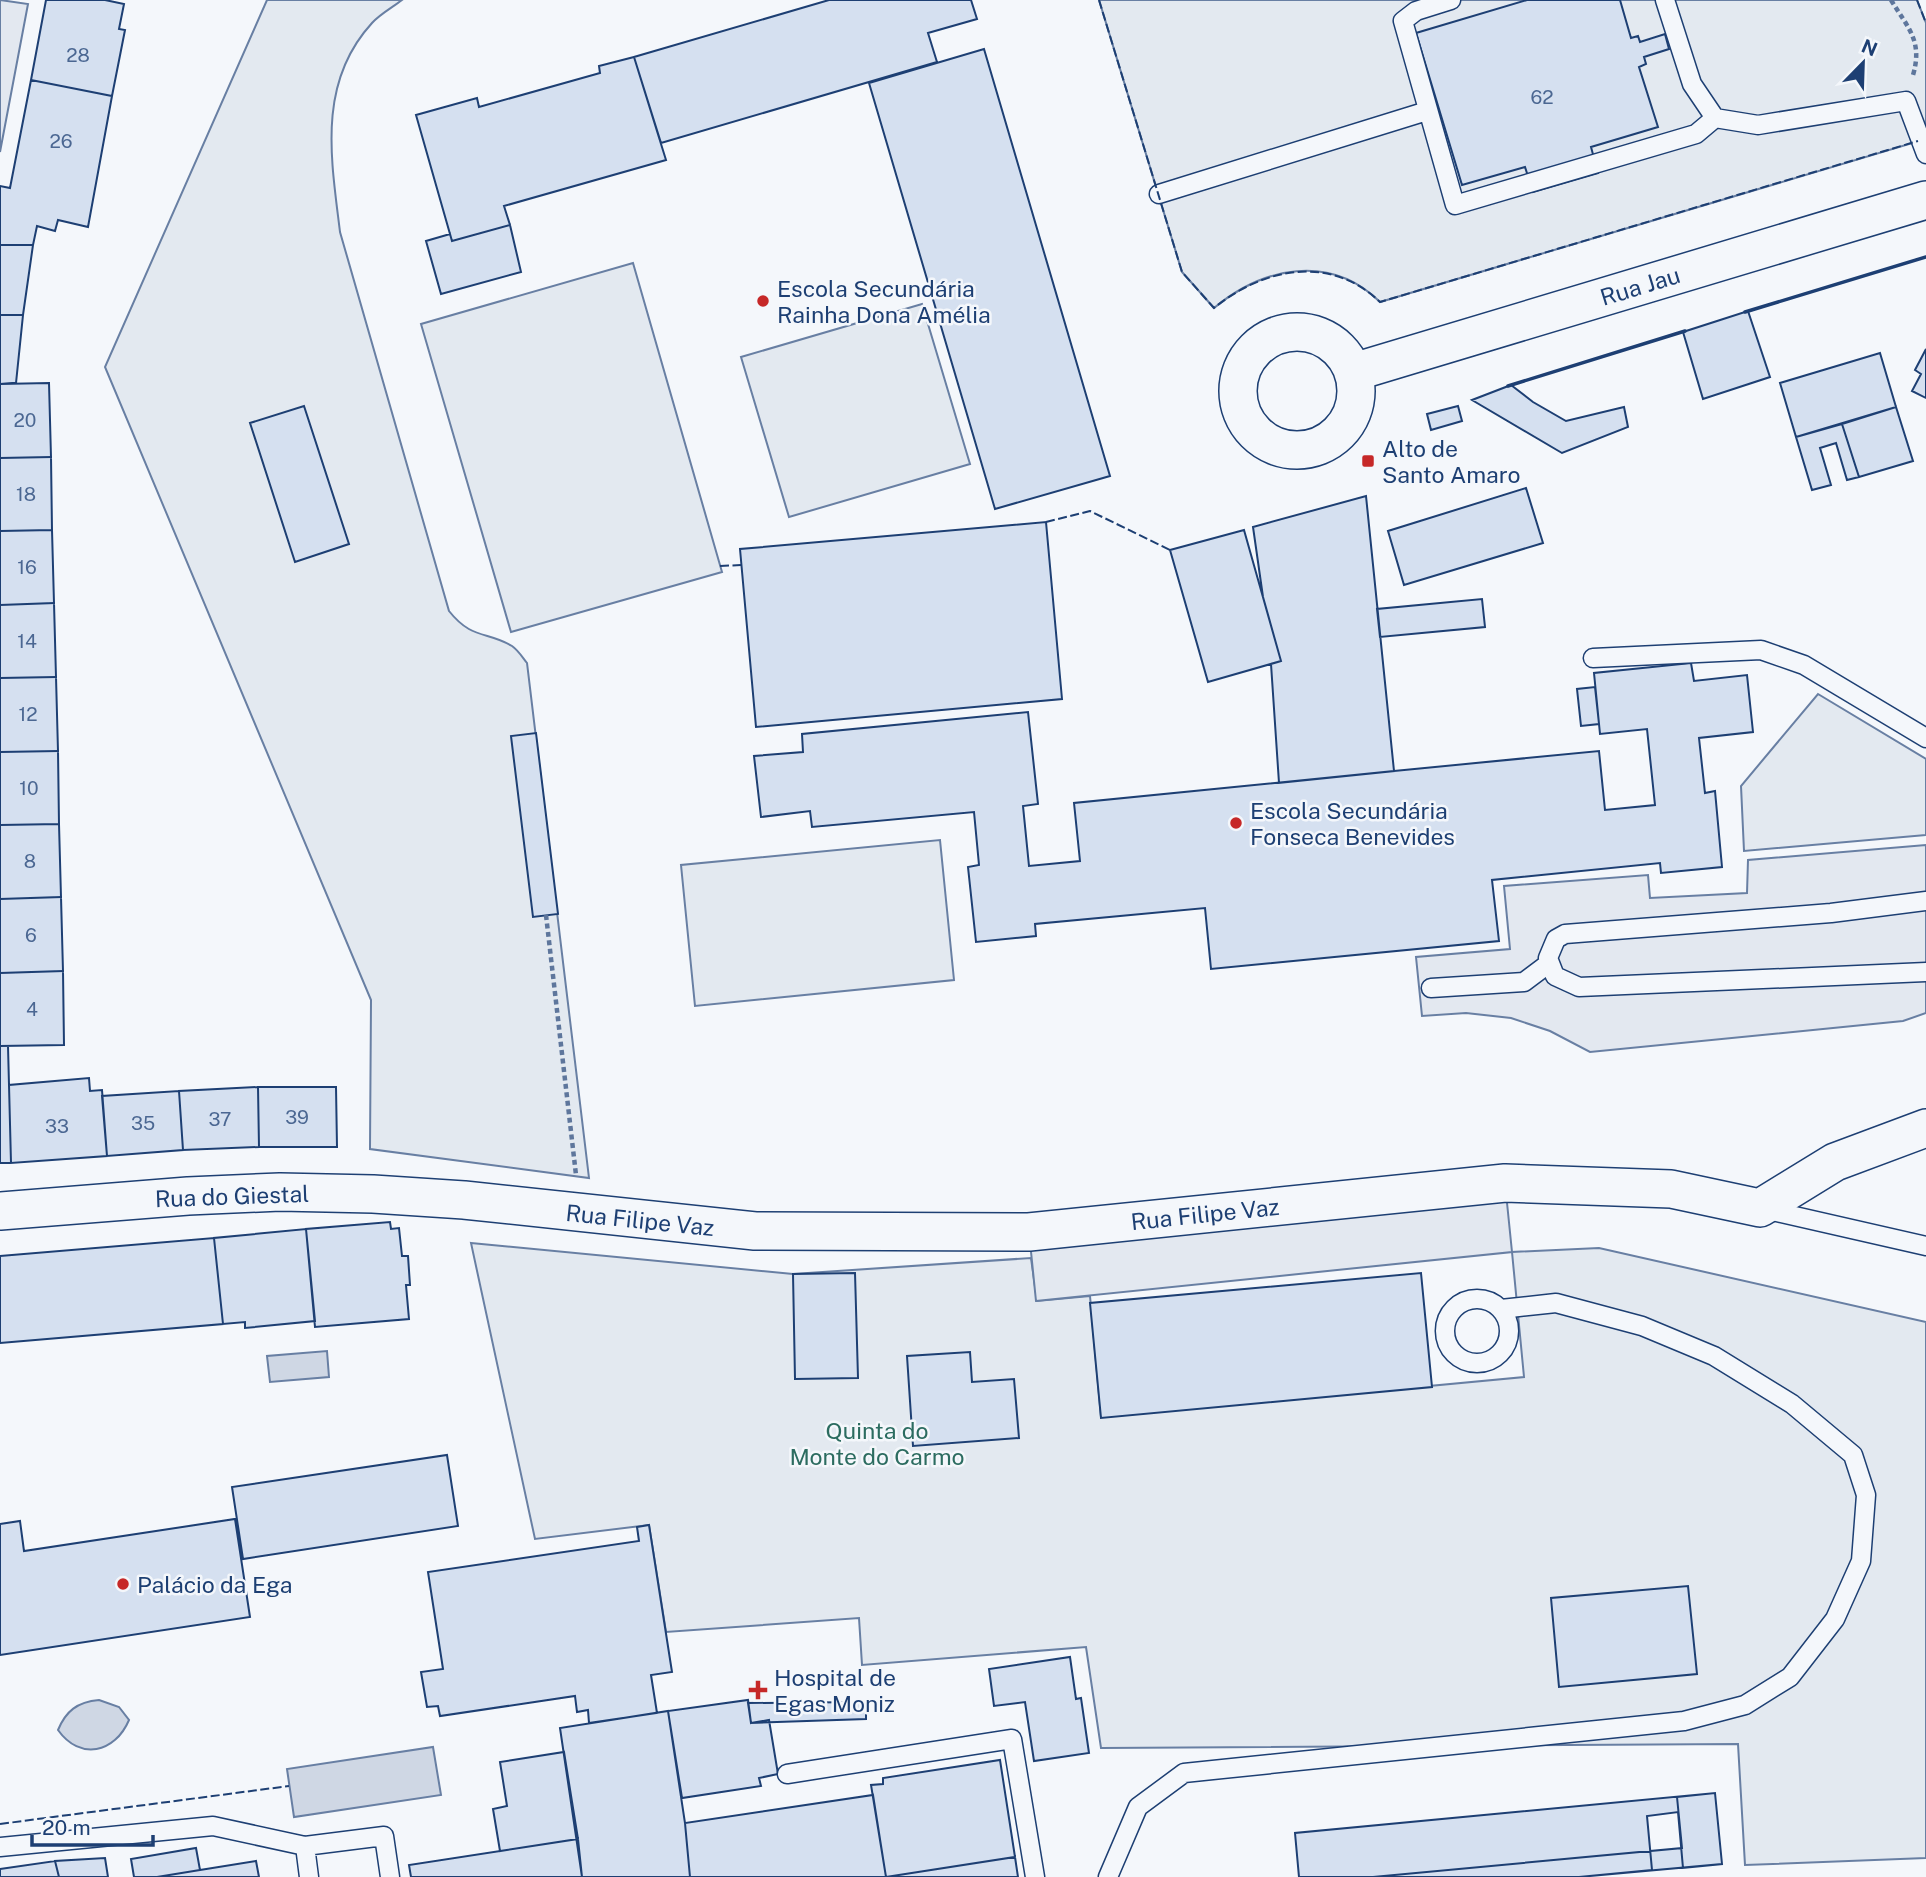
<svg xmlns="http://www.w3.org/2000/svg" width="1926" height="1877" viewBox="0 0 1926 1877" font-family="'Public Sans',sans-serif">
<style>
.green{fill:#e3e9f0;stroke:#687fa3;stroke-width:2}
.parking{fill:#e3e8f0;stroke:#687fa3;stroke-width:2}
.water{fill:#cfd7e4;stroke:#687fa3;stroke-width:2}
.building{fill:#d5e0f0;stroke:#1d3f73;stroke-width:2}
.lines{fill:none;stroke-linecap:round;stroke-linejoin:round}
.lane-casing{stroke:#1d3f73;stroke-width:21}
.street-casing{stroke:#1d3f73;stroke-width:40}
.path{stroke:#5e769c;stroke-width:4.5;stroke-dasharray:5 3.5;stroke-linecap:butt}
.lane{stroke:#f4f7fb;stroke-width:18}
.street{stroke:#f4f7fb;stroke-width:37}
.fence{stroke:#1d3f73;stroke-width:2;stroke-dasharray:9 3.5;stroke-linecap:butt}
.wall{stroke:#1d3f73;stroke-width:3.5}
.poi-dot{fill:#c62828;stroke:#f4f7fb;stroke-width:2.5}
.labels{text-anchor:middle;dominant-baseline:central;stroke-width:5;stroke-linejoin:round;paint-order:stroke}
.number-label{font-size:19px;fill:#4b6792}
.street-label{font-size:23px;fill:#1d3f73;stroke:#f4f7fb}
.poi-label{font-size:23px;fill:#1d3f73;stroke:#f4f7fb;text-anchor:start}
.park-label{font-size:23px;fill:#2c6c60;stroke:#f4f7fb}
</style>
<rect width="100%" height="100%" fill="#f4f7fb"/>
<path class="green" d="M267 0H402C393 7 380 14 372 23 317 83 331 158 340 232L449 611C472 640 487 631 512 646 518 650 523 658 527 663L589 1178 370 1149 371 1000 105 367Z
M1099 0H1917L1926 23V139L1380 302C1330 253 1263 267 1214 308L1182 272Z
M633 263 722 572 511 632 421 324Z
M922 304 970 464 789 517 741 357Z
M1818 694 1926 759V835L1744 851 1741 786Z
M940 840 954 980 695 1006 681 865Z
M471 1243 793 1274 1031 1258 1037 1301 1090 1296 1101 1417 1524 1377 1512 1252 1599 1248 1926 1322V1858L1745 1865 1738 1744 1101 1748 1086 1647 862 1665 859 1618 666 1632 649 1525 535 1539Z"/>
<path class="parking" d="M0 0 28 4 0 152Z
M1926 845V1013L1903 1021 1590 1052 1550 1031 1511 1018 1466 1013 1422 1016 1416 957 1510 949 1504 886 1648 875 1650 898 1747 893 1748 860Z
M1505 1183 1512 1252 1036 1301 1029 1232Z"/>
<path class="water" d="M327 1351 329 1377 270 1382 267 1356Z
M99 1700 119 1707 129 1720C115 1753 80 1761 58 1730 66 1711 77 1702 99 1700Z
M433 1747 441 1795 294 1817 287 1769Z"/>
<path class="building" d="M46 0H105L124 4 119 29 125 30 112 96 31 80Z
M829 0H971L977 19 928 33 937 62 661 143 634 57Z
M1527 0H1620L1631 38 1638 36 1640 42 1665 34 1669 49 1644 57 1646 64 1639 67 1658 127 1591 147 1598 173 1533 192 1525 167 1462 185 1416 33Z
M984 49 1110 476 995 509 869 83Z
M634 57 666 160 504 206 510 225 452 241 416 115 477 98 479 107 600 73 599 66Z
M31 80 112 96 88 227 58 220 55 231 37 226 33 245H0V186L10 188Z
M510 225 521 272 441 294 426 241 450 234 452 241Z
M0 245H33L23 315H0Z
M1748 311 1770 377 1703 399 1683 332Z
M0 315H23L16 383 0 384Z
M1926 349V398L1912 391 1921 374 1915 370Z
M1880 353 1896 407 1796 437 1780 383Z
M49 383 51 457 0 458V384Z
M1511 385 1533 402 1566 421 1624 407 1628 427 1562 453 1472 400Z
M304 406 349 544 295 562 250 423Z
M1458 406 1462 421 1431 430 1427 414Z
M1896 407 1913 461 1859 477 1842 424Z
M1842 424 1859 477 1847 480 1836 443 1820 448 1831 485 1812 490 1796 437Z
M51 457 52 530 0 531V458Z
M1526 488 1543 543 1404 585 1388 531Z
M1366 496 1394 771 1279 783 1271 664 1281 661 1263 597 1253 527Z
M1046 522 1062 699 756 727 740 549Z
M52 530 54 603 0 605V531Z
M1244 530 1281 661 1208 682 1170 550Z
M1482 599 1485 627 1380 637 1377 609Z
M54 603 56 677 0 678V605Z
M1691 663 1694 681 1747 675 1753 732 1699 738 1705 793 1715 791 1722 867 1661 873 1660 863 1492 880 1499 941 1211 969 1205 908 1035 924 1036 936 976 942 968 867 979 865 974 812 812 827 810 811 761 817 754 756 803 752 802 734 1028 712 1038 804 1023 806 1029 866 1080 861 1074 803 1394 771 1599 751 1605 810 1655 805 1647 729 1600 734 1594 673Z
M56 677 58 751 0 752V678Z
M1595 687 1599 724 1581 726 1577 689Z
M536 733 558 914 533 917 511 736Z
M58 751 59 824 0 825V752Z
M59 824 61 897 0 899V825Z
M61 897 63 971 0 973V899Z
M63 971 64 1045 0 1046V973Z
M0 1046H8L11 1163H0Z
M89 1078 90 1091 102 1090 107 1156 11 1163 9 1085Z
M258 1087 259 1147 183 1150 179 1091Z
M258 1087H336L337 1147H259Z
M179 1091 183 1150 107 1156 102 1096Z
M390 1222 391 1229 399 1228 402 1256H408L410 1285H406L409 1319 315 1327 306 1229Z
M306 1229 315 1321 245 1328V1322L223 1324 214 1238Z
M214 1238 223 1324 0 1343V1256Z
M855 1273 858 1378 795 1379 793 1274Z
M1421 1273 1432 1387 1101 1418 1090 1303Z
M970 1352 972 1382 1014 1379 1019 1438 913 1446 907 1356Z
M447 1455 458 1526 243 1559 232 1487Z
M235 1519 250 1617 0 1655V1524L20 1521 24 1551Z
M649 1525 672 1672 651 1675 657 1713 589 1723 588 1710 577 1712 575 1696 440 1716 438 1706 427 1707 421 1672 443 1669 428 1572 639 1541 637 1527Z
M1688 1586 1697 1674 1559 1687 1551 1598Z
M1070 1657 1076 1699 1081 1698 1089 1753 1034 1761 1025 1702 994 1706 989 1669Z
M748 1700 751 1723 769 1720 778 1774 759 1778 761 1786 682 1798 668 1711Z
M866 1702V1719L751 1723 748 1703Z
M668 1711 685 1823 690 1877H582L560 1728Z
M564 1752 578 1839 500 1851 493 1809 507 1806 500 1762Z
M1000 1760 1015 1857 886 1877 871 1785 883 1784V1778Z
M1715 1793 1722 1864 1683 1868 1678 1812 1647 1816 1652 1870 1579 1877H1299L1295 1833Z
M1715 1793 1722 1864 1579 1877H1373L1682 1848 1677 1797Z
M873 1795 886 1877H690L685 1823Z
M578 1839 582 1877H411L409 1865Z
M196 1848 200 1870 157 1877H134L131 1859Z
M1015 1857 1018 1877H886Z
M105 1858 108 1877H59L55 1861Z
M55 1861 59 1877H0V1869Z
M256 1861 259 1877H157L200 1870Z"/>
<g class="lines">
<defs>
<path id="lane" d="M1451 0 1416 11 1403 21 1455 205 1696 134 1715 118
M1665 0 1692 84 1715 118 1758 125 1906 101 1926 154
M1159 194 1427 111
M1593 658 1761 650 1804 665 1926 738
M1926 901 1831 913 1565 934 1556 939 1548 958 1555 976 1579 987 1926 972
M1431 988 1524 982 1548 964
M1764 1209 1926 1246
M1445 1331a32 32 0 1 1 64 0a32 32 0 1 1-64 0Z
M787 1774 1012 1739 1035 1877
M0 1847 213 1826 305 1846
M309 1877 305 1846 384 1836 390 1877
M1108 1877 1138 1807 1184 1773 1684 1721 1745 1705 1790 1677 1835 1619 1861 1561 1866 1495 1853 1455 1792 1404 1714 1356 1642 1326 1556 1303 1501 1309"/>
<path id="street" d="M1238 391a59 59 0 1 1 118 0a59 59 0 1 1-118 0Z
M1354 372 1926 200
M0 1211 188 1196 280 1192 373 1194 464 1200 755 1231 1029 1232 1505 1183 1671 1189 1760 1208 1835 1162 1926 1128"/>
</defs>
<use href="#lane" class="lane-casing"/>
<use href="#street" class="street-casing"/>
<path class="path" d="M1891 0C1908 28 1923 41 1913 75
M546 915 576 1175"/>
<use href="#lane" class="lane"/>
<use href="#street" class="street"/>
<path class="fence" d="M1099 0 1182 272 1214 308C1263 268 1330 254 1380 302L1918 141
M1917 0 1926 23
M1046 522 1090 511 1170 550
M720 566 741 565
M0 1824 289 1786"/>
<path class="wall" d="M1745 312 1926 257
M1508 386 1685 331"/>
</g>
<g class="poi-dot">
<circle cx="763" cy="301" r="7"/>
<rect x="1361" y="454" width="14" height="14" rx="3.5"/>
<circle cx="1236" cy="823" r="7"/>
<circle cx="123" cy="1584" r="7"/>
<path d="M754.5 1679.5h7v7h7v7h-7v7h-7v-7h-7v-7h7z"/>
</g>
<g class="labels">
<g class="number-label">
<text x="78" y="55">28</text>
<text x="1542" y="97">62</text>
<text x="61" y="141">26</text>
<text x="25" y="420">20</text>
<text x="26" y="494">18</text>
<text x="27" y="567">16</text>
<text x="27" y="641">14</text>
<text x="28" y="714">12</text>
<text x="29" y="788">10</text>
<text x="30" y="861">8</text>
<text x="31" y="935">6</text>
<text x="32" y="1009">4</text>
<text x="297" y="1117">39</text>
<text x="220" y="1119">37</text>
<text x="143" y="1123">35</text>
<text x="57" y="1126">33</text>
</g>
<g class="street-label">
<text transform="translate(1640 286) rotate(-17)">Rua Jau</text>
<text transform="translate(232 1196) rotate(-2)">Rua do Giestal</text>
<text transform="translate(1205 1214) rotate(-6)">Rua Filipe Vaz</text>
<text transform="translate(640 1220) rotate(6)">Rua Filipe Vaz</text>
</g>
<g class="poi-label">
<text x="777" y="288">Escola Secundária<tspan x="777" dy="26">Rainha Dona Amélia</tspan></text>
<text x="1382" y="448">Alto de<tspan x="1382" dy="26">Santo Amaro</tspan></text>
<text x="1250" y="810">Escola Secundária<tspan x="1250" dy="26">Fonseca Benevides</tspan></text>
<text x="137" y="1584">Palácio da Ega</text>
<text x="774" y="1677">Hospital de<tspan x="774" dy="26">Egas Moniz</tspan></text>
</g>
<g class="park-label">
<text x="877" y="1430">Quinta do<tspan x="877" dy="26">Monte do Carmo</tspan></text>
</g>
</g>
<g transform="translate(1863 63) rotate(23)" stroke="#f4f7fb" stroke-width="5" paint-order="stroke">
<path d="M0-5L12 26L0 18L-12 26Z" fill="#1d3f73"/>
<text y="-10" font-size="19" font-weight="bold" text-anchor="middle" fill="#1d3f73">N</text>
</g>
<path d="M32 1835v10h121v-10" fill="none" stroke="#1d3f73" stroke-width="3.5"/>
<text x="42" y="1835" font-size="21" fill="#1d3f73" stroke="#f4f7fb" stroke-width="5" paint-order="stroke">20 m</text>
</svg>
